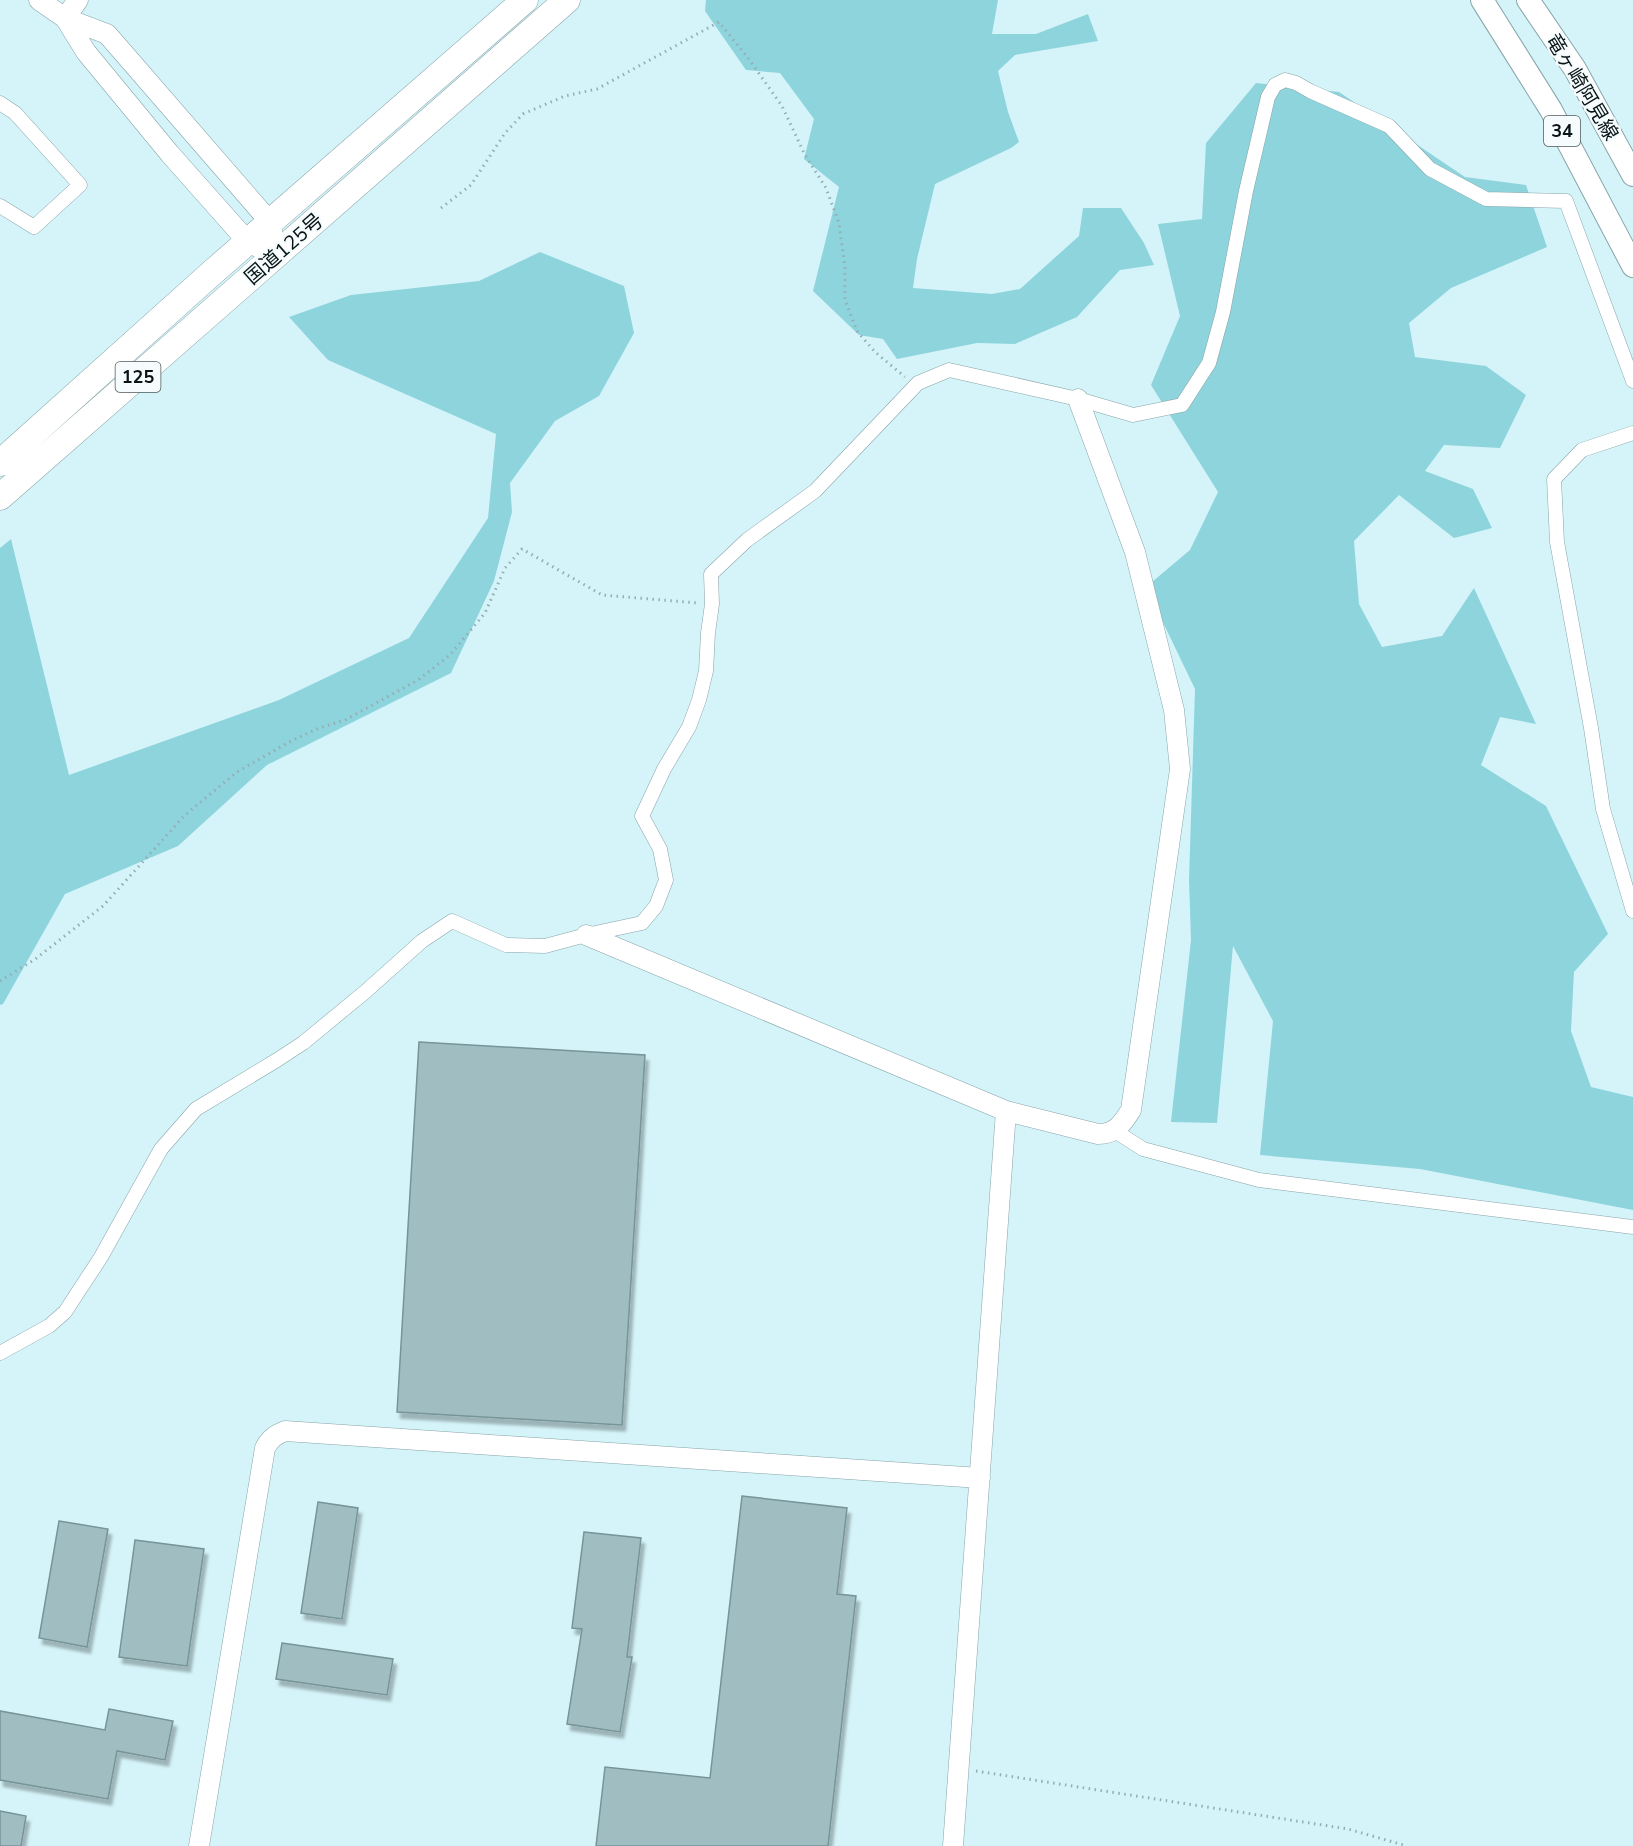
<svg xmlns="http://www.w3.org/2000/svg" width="1633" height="1846" viewBox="0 0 1633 1846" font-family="'Nunito Sans','Noto Sans JP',sans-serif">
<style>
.green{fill:#8ed4dd}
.building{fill:#a0bec2;stroke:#779498;stroke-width:1.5;filter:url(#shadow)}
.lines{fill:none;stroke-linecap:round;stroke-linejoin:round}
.street-casing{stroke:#87a4a9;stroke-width:15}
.secondary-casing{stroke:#87a4a9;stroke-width:21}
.primary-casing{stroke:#87a4a9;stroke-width:24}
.highway-casing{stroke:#87a4a9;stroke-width:27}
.path{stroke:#94adb1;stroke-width:3;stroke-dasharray:1.5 4.5;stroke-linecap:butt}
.street{stroke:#fff;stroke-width:14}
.secondary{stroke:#fff;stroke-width:20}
.primary{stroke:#fff;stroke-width:22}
.highway{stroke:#fff;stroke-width:26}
.labels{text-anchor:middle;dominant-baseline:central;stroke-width:4.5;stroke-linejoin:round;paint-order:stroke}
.shield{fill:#f6fcfd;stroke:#4f5a5b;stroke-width:1.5}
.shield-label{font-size:18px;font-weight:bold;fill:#081415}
.street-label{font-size:20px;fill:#081415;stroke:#f6fcfd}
</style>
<defs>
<filter id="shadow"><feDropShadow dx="3.5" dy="6" stdDeviation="1.5" flood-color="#0004"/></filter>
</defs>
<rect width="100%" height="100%" fill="#d5f4f9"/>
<path class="green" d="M706 0H998L992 34H1036L1088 14 1098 41 1015 55 998 71 1008 112 1019 142 1011 148 935 184 917 259 913 288 992 294 1020 289 1079 236 1083 208H1121L1144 243 1154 265 1120 270 1077 317 1015 344 977 343 897 359 883 339 859 335 813 291 839 187 804 159 814 119 780 73 746 70 705 11Z
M1256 83 1339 92 1465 177 1526 185 1547 247 1451 288 1409 323 1415 357 1486 366 1526 395 1500 448 1444 445 1425 471 1473 489 1492 528 1454 538 1399 495 1354 541 1359 604 1382 647 1442 636 1474 588 1536 724 1500 717 1481 765 1546 806 1608 934 1574 972 1571 1031 1591 1087 1633 1097V1210L1420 1169 1260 1155 1273 1021 1233 946 1217 1123 1171 1122 1191 940 1189 880 1195 689 1146 587 1190 550 1218 492 1151 385 1180 316 1158 224 1202 219 1206 143Z
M540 252 624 286 634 333 599 396 555 421 510 483 512 512 494 581 451 673 267 765 178 846 65 894 3 1004 0 1005V548L11 539 69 775 279 700 409 638 488 518 496 434 328 360 289 317 351 295 479 281Z"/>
<path class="building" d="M419 1042 645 1055 622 1425 397 1412Z
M742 1496 847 1508 837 1594 856 1596 828 1846H596L605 1767 710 1778Z
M318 1502 358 1508 342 1619 301 1613Z
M59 1521 108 1529 87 1647 39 1638Z
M584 1532 641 1538 627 1657H632L620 1732 567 1724 582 1629 572 1628Z
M135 1540 204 1549 187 1666 119 1657Z
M282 1643 393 1659 387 1695 276 1679Z
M109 1709 173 1721 165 1760 117 1751 108 1799 0 1780V1711L105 1730Z
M0 1811 26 1816 21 1846H0Z"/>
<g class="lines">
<defs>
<path id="street" d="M0 103 15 113 80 185 34 227 0 206
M1633 433 1582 450 1554 479 1557 542 1591 728 1603 809 1633 911
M1115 1131 1143 1149 1259 1180 1633 1227
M0 1353 49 1326 65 1312 101 1257 161 1149 196 1109 277 1060 303 1043 365 992 422 941 452 921 506 945 545 946 586 935 642 923 656 906 666 880 660 849 642 816 664 769 689 727 699 700 706 671 708 633 712 604 711 574 747 540 815 491 918 383 949 370 1078 399 1133 415 1182 405 1209 363 1223 312 1246 191 1268 97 1275 85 1285 80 1296 83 1310 91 1389 126 1430 169 1486 199 1566 201 1633 381"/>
<path id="secondary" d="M39 0 65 18 107 34 270 222 277 256
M65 18 86 52 170 154 248 242 260 248
M65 18 78 0
M586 935 1006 1111 1098 1134C1116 1134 1122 1124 1131 1110L1180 769 1174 710 1135 552 1078 399
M199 1846 265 1448C270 1439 275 1435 285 1431L980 1478
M953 1846 1006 1111"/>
<path id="primary" d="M1482 0 1551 110 1633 266
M1528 0 1575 69 1633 175"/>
<path id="highway" d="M0 463 214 271 525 0
M0 497 567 0"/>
</defs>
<use href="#street" class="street-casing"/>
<use href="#secondary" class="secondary-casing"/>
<use href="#primary" class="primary-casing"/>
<use href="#highway" class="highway-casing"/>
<path class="path" d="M441 208 471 185 505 133 523 114 565 96 597 89 719 22 748 58 782 106 805 155 826 188 839 223 845 268V300L857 331 875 352 905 377
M0 981 34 960 103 906 185 815 237 772 291 741 319 728 345 720 418 680 450 655 485 613 505 568 522 549 602 595 698 603
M976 1771 1348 1829 1407 1846"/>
<use href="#street" class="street"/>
<use href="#secondary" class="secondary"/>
<use href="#primary" class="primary"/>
<use href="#highway" class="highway"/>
</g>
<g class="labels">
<g class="shield">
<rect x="1544" y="116" width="36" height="30" rx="4.5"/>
<rect x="115.5" y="362" width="45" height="30" rx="4.5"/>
</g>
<g class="shield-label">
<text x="1562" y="131">34</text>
<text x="138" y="377">125</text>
</g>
<g class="street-label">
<text transform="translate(1582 87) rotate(59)">竜ヶ崎阿見線</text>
<text transform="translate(284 249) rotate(-41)">国道125号</text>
</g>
</g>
</svg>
